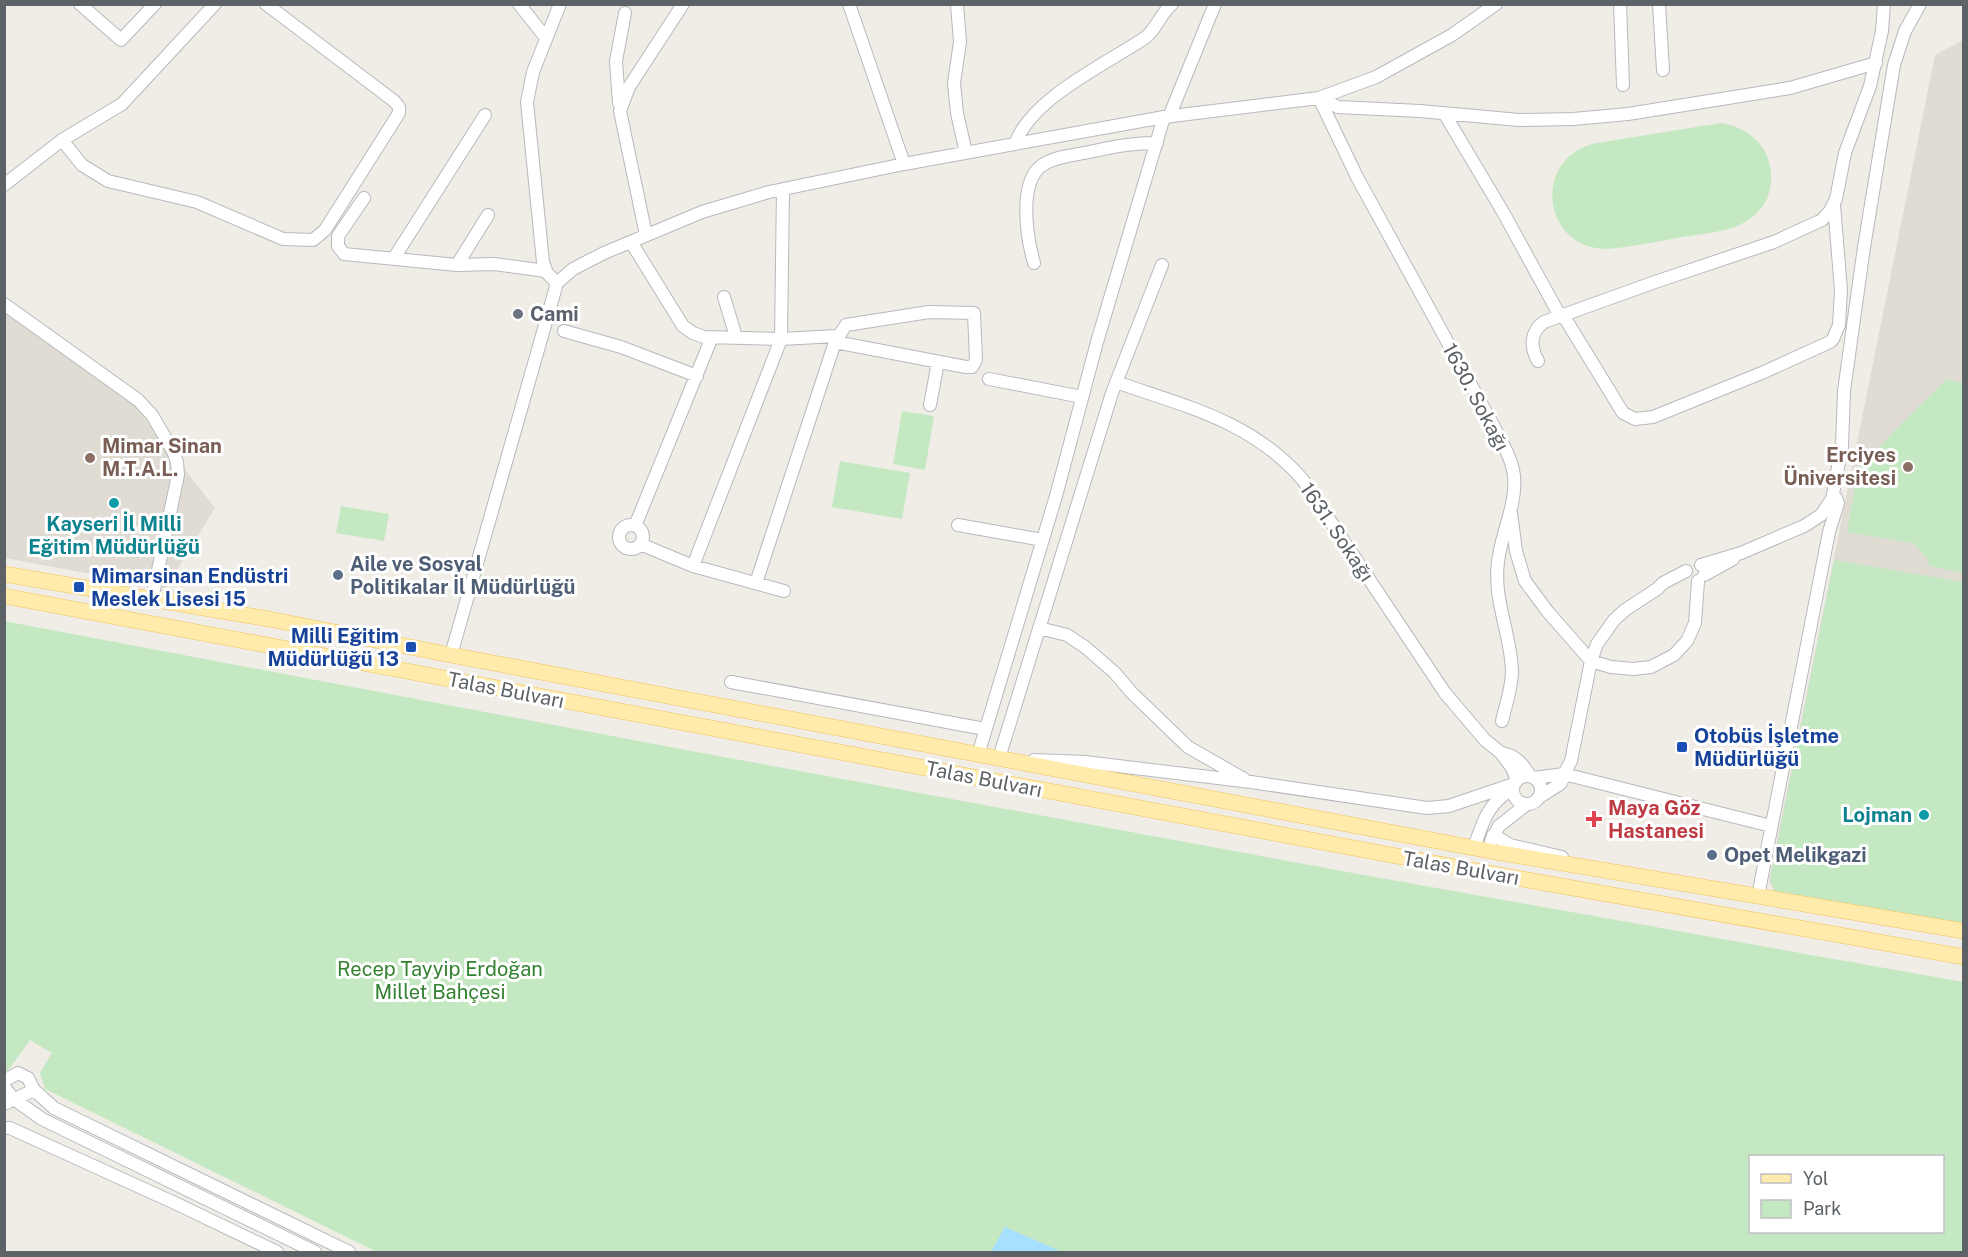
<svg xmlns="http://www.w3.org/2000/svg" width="1968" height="1257" viewBox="0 0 1968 1257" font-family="'Public Sans',sans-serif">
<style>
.education{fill:#e0dcd4}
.green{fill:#c4e9c2;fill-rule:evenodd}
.water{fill:#a7dfff}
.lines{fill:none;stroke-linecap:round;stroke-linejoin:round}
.minor-casing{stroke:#b6b9bd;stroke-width:14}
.major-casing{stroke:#f7c058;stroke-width:16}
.minor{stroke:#fff;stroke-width:12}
.major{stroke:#ffecac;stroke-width:15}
.worship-dot{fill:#6b7280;stroke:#fff;stroke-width:2}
.education-dot{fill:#8d6e63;stroke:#fff;stroke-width:2}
.culture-dot{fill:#0f9aa8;stroke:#fff;stroke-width:2}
.service-dot{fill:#5c6f8a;stroke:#fff;stroke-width:2}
.transit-dot{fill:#1a4fb4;stroke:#fff;stroke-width:2}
.health-dot{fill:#e0444e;stroke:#fff;stroke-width:2}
.labels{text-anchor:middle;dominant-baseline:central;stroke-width:6;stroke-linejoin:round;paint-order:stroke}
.worship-label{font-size:20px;font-weight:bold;fill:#5b616d;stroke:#fff;text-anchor:start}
.street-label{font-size:20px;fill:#5d6267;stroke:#fff}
.education-label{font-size:20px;font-weight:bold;fill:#785e54;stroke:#fff;text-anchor:start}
.culture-label{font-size:20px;font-weight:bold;fill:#0d838f;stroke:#fff}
.service-label{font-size:20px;font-weight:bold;fill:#4e5e75;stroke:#fff;text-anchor:start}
.transit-label{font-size:20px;font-weight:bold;fill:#164399;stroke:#fff;text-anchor:start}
.health-label{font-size:20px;font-weight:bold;fill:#be3a42;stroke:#fff;text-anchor:start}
.park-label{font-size:20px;fill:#328230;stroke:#fff}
</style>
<rect width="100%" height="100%" fill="#f0ede6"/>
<path class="education" d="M1963 40V925L1774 891 1769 880 1935 55Z
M4 311 136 407 215 508 166 588 5 558Z"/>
<path class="green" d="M1721 123C1741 126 1759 137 1767 156 1772 169 1773 183 1768 196 1753 233 1710 232 1677 238 1654 242 1631 247 1608 249 1541 250 1531 156 1597 143Z
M1947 379 1963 383V573L1930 566 1927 558 1913 543 1847 532 1858 469 1906 419Z
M902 411 934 416 925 470 893 464Z
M840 461 910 473 902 519 832 507Z
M341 506 389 514 384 541 336 533Z
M1834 560 1963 582V922L1956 923 1775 891 1770 880Z
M4 621 686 750 1364 875 1963 982V1252H377L45 1089 40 1073 52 1053 30 1040 10 1068 5 1072ZM1750 1156H1942V1232H1750Z"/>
<path class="water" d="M1005 1227 1062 1252H991Z"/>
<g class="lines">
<defs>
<path id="minor" d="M80 4 121 40 155 4
M519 4 546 38
M849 4 904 164
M957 4 960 42 954 83 957 113 966 153
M1620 4 1623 85
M1659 4 1663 70
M1319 98 1357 177 1493 425C1501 441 1512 458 1514 476 1517 505 1501 533 1498 562 1493 600 1511 634 1512 671 1512 688 1506 704 1502 721
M1319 98 1338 107 1420 111 1519 120 1573 119 1628 114 1790 88 1876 63
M619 103 616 61 625 13
M1444 113 1503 212 1560 316
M1169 117 1215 4
M62 140 82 165 108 181 197 202 283 239 313 240 325 230 399 113V107L394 101 266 4
M1015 144C1032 97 1107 64 1146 37 1157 28 1161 13 1172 4
M4 185 62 140 122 104 215 4
M364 198 338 236V246L344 254 457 265 494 264 546 271
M646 235 620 111 629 87 683 4
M631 242 683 326 693 333 704 337 781 339 837 336
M394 258 485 115
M1034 263C1027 238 1017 180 1044 164 1057 156 1075 155 1089 152 1114 147 1131 143 1157 143
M457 265 488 215
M557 283 547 273 543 262 527 102 533 72 560 4
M724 297 736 337
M4 304 138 400 152 415 173 451 177 462 178 475 152 599
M1563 315 1623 413 1635 419 1653 417 1764 372 1830 342 1833 339 1839 325 1841 290 1834 205
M564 331 621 347 697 376
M1538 361C1530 347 1530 332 1544 322L1655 282 1774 242 1822 220 1830 211 1836 199 1845 153 1870 86 1882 31 1884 4
M989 379 1082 397
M1116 382C1187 407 1252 421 1303 480L1445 693 1485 740 1501 753 1512 768 1517 780
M930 405 938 362
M1511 513 1516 551 1525 581 1548 612 1591 661 1611 667 1633 669 1651 667 1674 655 1687 641 1695 623 1698 581
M958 525 1043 540
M619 537a12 12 0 1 1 24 0a12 12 0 1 1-24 0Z
M635 526 712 337
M640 544 693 566 784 591
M1701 565 1741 553 1804 526 1821 515 1832 499 1842 446 1844 391 1864 247 1894 65 1905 31 1920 4
M693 566 781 339 783 189
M1704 575 1733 559
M756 583 835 342 846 325 929 312 974 313 976 360 972 367H966L835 342
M1039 628 1067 635 1085 647 1114 672 1132 693 1188 747 1244 779
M451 655 557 283 573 269 604 253 702 212 769 192 904 164 1164 117 1319 98 1376 77 1452 35 1496 4
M731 682 985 729
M1501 753C1515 755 1523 764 1530 776
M978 755 1056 496 1097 342 1164 117
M1005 758H999L1112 393 1162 265
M1034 760 1085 762 1251 782 1427 808 1449 806 1514 784
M1513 790a14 14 0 1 1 28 0a14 14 0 1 1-28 0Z
M1534 778 1564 774 1771 826
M1538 798 1560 784 1563 779 1564 774 1571 761 1591 661 1597 644 1614 620 1625 610 1657 589 1663 583 1686 571
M1493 835 1510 845 1562 857
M1491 841 1499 826 1527 804
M1474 847C1483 823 1487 805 1509 791
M1758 896 1829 532 1838 503 1836 498
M4 1081 18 1073 28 1078 34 1090 54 1108 349 1252
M4 1087 14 1099 42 1119 315 1252
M4 1104 34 1090
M4 1128H10L177 1204 277 1252"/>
<path id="major" d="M4 574 269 619 451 655 1490 851 1964 931
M4 596 1477 871 1964 957"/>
</defs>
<use href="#minor" class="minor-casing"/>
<use href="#major" class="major-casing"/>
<use href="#minor" class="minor"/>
<use href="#major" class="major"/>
</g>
<circle class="worship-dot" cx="518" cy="314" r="6"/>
<g class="education-dot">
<circle cx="90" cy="458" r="6"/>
<circle cx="1908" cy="467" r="6"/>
</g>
<g class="culture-dot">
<circle cx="114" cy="503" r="6"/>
<circle cx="1924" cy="815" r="6"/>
</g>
<g class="service-dot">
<circle cx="338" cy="575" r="6"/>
<circle cx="1712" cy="855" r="6"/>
</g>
<g class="transit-dot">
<rect x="73" y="581" width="12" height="12" rx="3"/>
<rect x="405" y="641" width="12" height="12" rx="3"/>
<rect x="1676" y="741" width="12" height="12" rx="3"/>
</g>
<path class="health-dot" d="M1591 810h6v6h6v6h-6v6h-6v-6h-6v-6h6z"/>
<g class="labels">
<g class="worship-label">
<text x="530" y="314">Cami</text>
</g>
<g class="street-label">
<text transform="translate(1476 397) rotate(62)">1630. Sokağı</text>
<text transform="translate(1337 532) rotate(56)">1631. Sokağı</text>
<text transform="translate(506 690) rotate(11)">Talas Bulvarı</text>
<text transform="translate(984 779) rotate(11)">Talas Bulvarı</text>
<text transform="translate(1461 868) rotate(10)">Talas Bulvarı</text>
</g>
<g class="education-label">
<text x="102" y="446">Mimar Sinan<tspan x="102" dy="23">M.T.A.L.</tspan></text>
<text x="1896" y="455" text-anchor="end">Erciyes<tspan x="1896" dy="23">Üniversitesi</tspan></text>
</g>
<g class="culture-label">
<text x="114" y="524">Kayseri İl Milli<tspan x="114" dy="23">Eğitim Müdürlüğü</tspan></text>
<text x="1912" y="815" text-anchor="end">Lojman</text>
</g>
<g class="service-label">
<text x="350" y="564">Aile ve Sosyal<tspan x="350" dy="23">Politikalar İl Müdürlüğü</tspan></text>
<text x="1724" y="855">Opet Melikgazi</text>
</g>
<g class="transit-label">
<text x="91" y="576">Mimarsinan Endüstri<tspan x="91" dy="23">Meslek Lisesi 15</tspan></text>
<text x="399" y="636" text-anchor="end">Milli Eğitim<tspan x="399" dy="23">Müdürlüğü 13</tspan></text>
<text x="1694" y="736">Otobüs İşletme<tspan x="1694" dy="23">Müdürlüğü</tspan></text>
</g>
<g class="health-label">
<text x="1608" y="808">Maya Göz<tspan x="1608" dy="23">Hastanesi</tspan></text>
</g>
<g class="park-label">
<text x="440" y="969">Recep Tayyip Erdoğan<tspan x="440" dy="23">Millet Bahçesi</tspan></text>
</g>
</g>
<rect width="1968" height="1257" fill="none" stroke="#5d6267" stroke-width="12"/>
<rect x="1749" y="1155" width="195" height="78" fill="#ffffff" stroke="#bec0c2" stroke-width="1.5"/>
<rect x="1761" y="1174" width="30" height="9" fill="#ffecac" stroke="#bec0c2" stroke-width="1.5"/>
<text x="1803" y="1185" font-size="18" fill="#5d6267">Yol</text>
<rect x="1761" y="1200" width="30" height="18" fill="#c4e9c2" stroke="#bec0c2" stroke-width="1.5"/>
<text x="1803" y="1215" font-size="18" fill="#5d6267">Park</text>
</svg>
